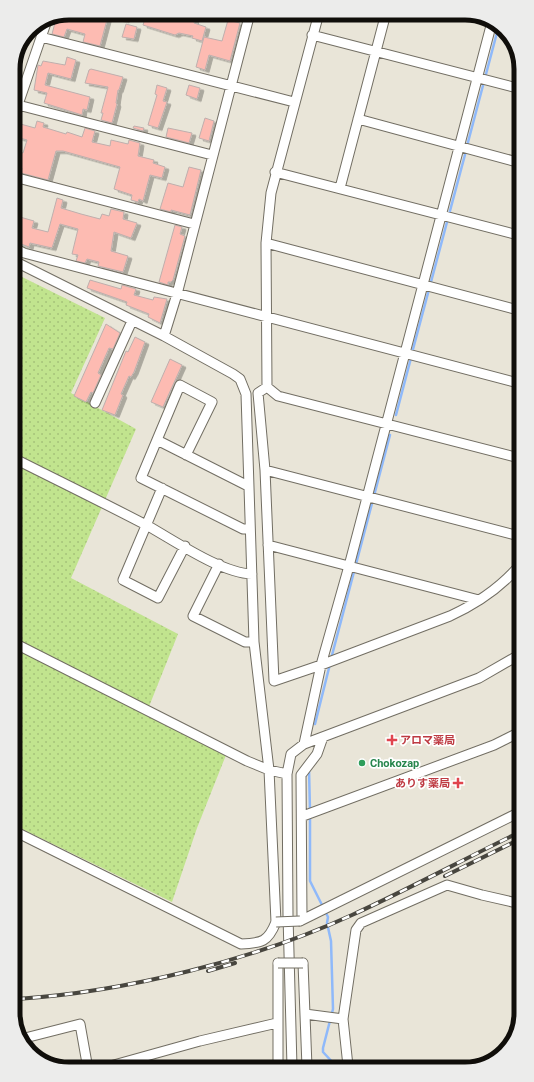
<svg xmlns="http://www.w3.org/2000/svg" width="534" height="1082" viewBox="0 0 534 1082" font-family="Roboto,'Noto Sans JP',sans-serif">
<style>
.green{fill:url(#green-dots)}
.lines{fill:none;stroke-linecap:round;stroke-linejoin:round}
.stream{stroke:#8fb9fa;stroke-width:2.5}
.building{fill:#fdbbb2;stroke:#beafad;filter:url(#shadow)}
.minor-casing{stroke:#726e63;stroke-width:11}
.minor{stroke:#fff;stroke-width:9}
.rail-casing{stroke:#48463f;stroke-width:4}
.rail{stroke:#fff;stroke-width:2.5;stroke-dasharray:8;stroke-linecap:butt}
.minor-bridge-casing{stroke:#726e63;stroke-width:11;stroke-linecap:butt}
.minor-bridge{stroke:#fff;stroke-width:9}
.health-dot{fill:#e0444e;stroke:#fff;stroke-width:1.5}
.leisure-dot{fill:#2e9e5b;stroke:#fff;stroke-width:1.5}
.labels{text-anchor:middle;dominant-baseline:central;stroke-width:3.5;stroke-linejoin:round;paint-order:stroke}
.health-label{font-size:11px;font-weight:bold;fill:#be3a42;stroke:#fff;text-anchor:start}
.leisure-label{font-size:11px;font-weight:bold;fill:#27864d;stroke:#fff;text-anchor:start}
.rim{fill:none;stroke:#100e0a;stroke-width:5}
</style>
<defs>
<pattern id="green-dots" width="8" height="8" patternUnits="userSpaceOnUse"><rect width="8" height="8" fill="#c1e48e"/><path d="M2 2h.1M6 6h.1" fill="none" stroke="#a5c279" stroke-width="1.8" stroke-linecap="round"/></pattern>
<filter id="shadow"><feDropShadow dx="4" dy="2.5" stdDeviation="0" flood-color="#0004"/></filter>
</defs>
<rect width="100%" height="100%" fill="#e9e5d8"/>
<path class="green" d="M14 273 105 318 71 393 136 429 71 578 178 634 146 714 226 755 197 828 172 902 16 826Z"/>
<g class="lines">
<path class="stream" d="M467 146 499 25
M412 353 466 151
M396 415 411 358
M331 659 390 435
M315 724 330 664
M309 769 310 811
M310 816V881L328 917 327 923 331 941 333 1009 323 1048V1052L336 1066"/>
</g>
<path class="building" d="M69 13H127L125 20 108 16 100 46 83 42 85 34 67 29 64 37 52 34 56 19Z
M181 13H196L194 23 206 27 202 41 192 38 193 36 179 33 175 35 143 25 146 15 166 20V18L177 21 179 20Z
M228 20 240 23 230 61 209 55 205 70 196 67 204 37 222 41Z
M126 24 137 27 134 39 122 37Z
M67 57 76 60 71 79 48 73 45 85 90 97 87 110 83 109 82 115 44 103 47 93 34 90 38 65 41 66 43 61 65 65Z
M91 69 123 77 119 90H118L116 103 117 104 112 123 101 120 103 113H101L108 87 85 83 89 70Z
M157 85 167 88 163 101 167 102 158 128 148 125 157 95 155 94Z
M189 85 200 88 197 99 186 95Z
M205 118 214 121 209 141 199 138Z
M37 121 44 123 43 127 66 134 67 132 82 137 85 128 95 131 92 142 110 146 111 140 128 144 129 140 140 143 138 156 154 160 153 163 165 167 162 178 150 175 143 201 139 199 138 202 131 200 132 195 114 189 120 167 63 151H56L48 180 21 173 22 168 14 166 13 150 23 153 27 140 13 136 17 123 35 128Z
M134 126 144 128 143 131 133 128Z
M168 128 192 133 189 143 166 137Z
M189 167 201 170 190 215 171 210V212L160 209 168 183 183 187Z
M57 198 63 200 61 208 81 214 100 219 102 214 109 216 111 209 124 212 123 219 137 223 131 238 114 232 111 251 128 256 123 272 98 266 99 262 87 259 85 263 76 261 78 255 72 254 78 229 60 224 52 248 30 243 29 247 16 242 21 226 18 223 20 217 34 221 32 228 48 232Z
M175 225 182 227 180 234 185 236 173 280 171 282H168V285L159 282Z
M90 280 121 289 122 285 136 289 134 295 153 300 154 297 167 299 160 323 148 317 149 314 126 305 127 302 87 288Z
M106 324 120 333 113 349 109 348 98 373 101 375 93 393 91 392 86 402 74 396Z
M135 337 145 342 134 372 131 377 129 376 121 394 123 395 115 415 102 410 126 351 128 352Z
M170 359 182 365 163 407 151 402Z"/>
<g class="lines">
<defs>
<path id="minor" d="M236 13 249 16
M319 13 271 193 266 243 267 387 278 396 519 458
M312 35 517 88
M41 37 294 102
M18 105 212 155
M13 119 46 23
M358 119 517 162
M275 172 518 235
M14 177 194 224
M340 188 386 13
M266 243 518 310
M14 248 24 253 518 383
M14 261 164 336 233 374 240 379 246 394 254 642 269 770 276 922C268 942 262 943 241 944L16 832
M164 336 177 294 250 13
M267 387 258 393 265 470 274 681 321 665 450 616C476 604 500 588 519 566
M95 403 132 321
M157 440 248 486
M186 455 212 402 180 385 141 478 243 529H250
M15 459C59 481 104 503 148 526 175 541 221 573 252 574
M265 470 519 536
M162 488 123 580 158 598 185 546
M268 545 479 600
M219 564 193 616 245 642H254
M16 644 247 761 269 770 287 774
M304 744 321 665 349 566 492 22
M303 816 494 745 520 732
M302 919 301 775 317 754 323 737
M300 921 520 812
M278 963V1067
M303 963 307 1067
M305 1014 343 1019
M21 1039 80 1024 88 1069
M348 1066 343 1019 356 930 361 923 447 885 482 895 521 904
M292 1067 288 915 287 774 291 754 304 744 479 678 519 655
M103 1068 200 1041 277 1023"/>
</defs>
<use href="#minor" class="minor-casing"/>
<use href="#minor" class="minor"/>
<defs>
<path id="rail" d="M445 876 520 839
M208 971 235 963
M17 999C125 992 254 960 352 915 409 889 464 859 520 832"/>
</defs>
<use href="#rail" class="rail-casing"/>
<use href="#rail" class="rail"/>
<defs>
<path id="minor-bridge" d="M276 922 300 921
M278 963H303"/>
</defs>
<use href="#minor-bridge" class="minor-bridge-casing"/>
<use href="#minor-bridge" class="minor-bridge"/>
</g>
<g class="health-dot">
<path d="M390 734h4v4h4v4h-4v4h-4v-4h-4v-4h4z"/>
<path d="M456 777h4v4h4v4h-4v4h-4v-4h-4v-4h4z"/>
</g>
<circle class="leisure-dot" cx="362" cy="763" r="4"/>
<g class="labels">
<g class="health-label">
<text x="400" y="740">アロマ薬局</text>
<text x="450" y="783" text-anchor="end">ありす薬局</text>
</g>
<g class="leisure-label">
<text x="370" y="763">Chokozap</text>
</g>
</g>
<path d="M0 0H534V1082H0ZM69 20H465A49 49 0 0 1 514 69V1013A49 49 0 0 1 465 1062H69A49 49 0 0 1 20 1013V69A49 49 0 0 1 69 20Z" fill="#ececeb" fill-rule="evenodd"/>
<path class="rim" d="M69 20H465A49 49 0 0 1 514 69V1013A49 49 0 0 1 465 1062H69A49 49 0 0 1 20 1013V69A49 49 0 0 1 69 20Z"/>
</svg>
